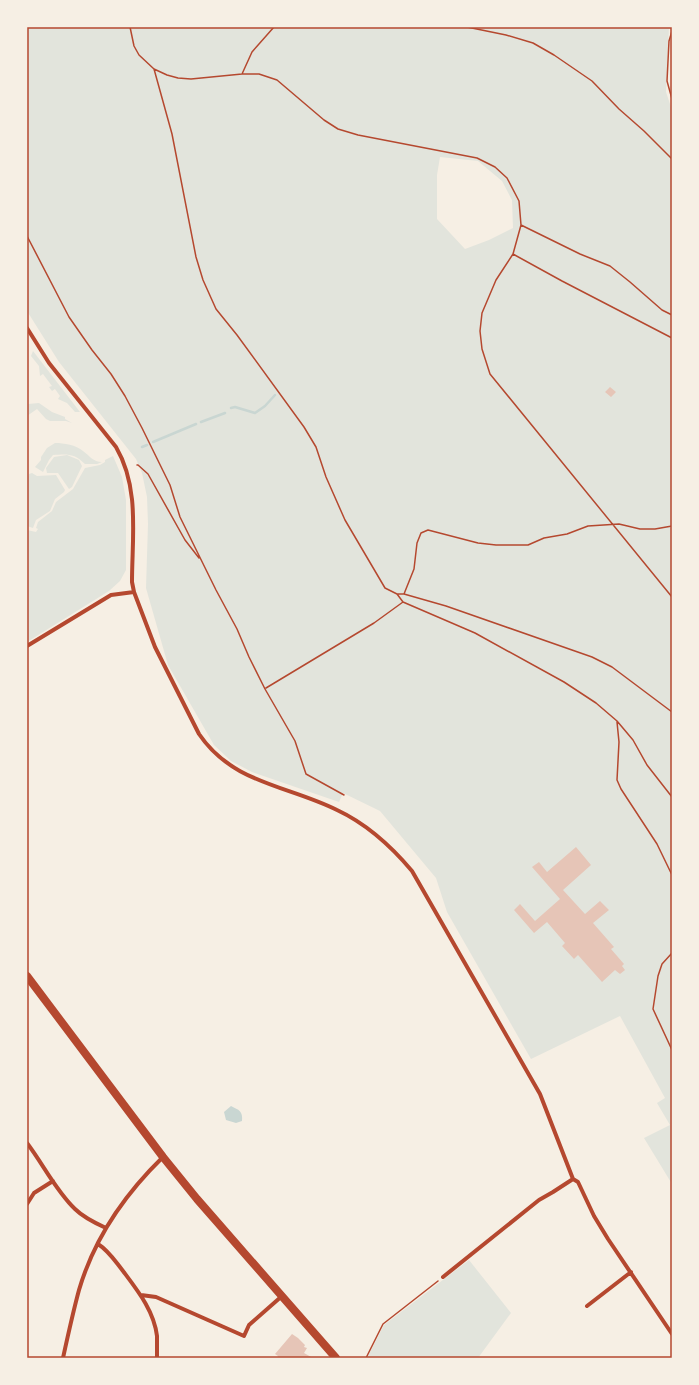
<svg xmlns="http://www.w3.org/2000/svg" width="699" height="1385" viewBox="0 0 699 1385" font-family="'PT Sans Narrow',sans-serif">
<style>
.green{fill:#e2e4dc;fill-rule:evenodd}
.water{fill:#c9d6d2}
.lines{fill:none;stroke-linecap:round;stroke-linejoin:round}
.stream{stroke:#c9d6d2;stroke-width:2.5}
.building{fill:#e6c5b7}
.path{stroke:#b5482f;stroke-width:1.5}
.minor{stroke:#b5482f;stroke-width:4}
.primary{stroke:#b5482f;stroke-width:8}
.neatline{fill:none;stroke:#b5482f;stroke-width:1.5}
</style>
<rect width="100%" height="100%" fill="#f6efe4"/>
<path class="green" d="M27 27H669L666 92 672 110V1184L644 1138 670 1125 657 1103 665 1098 620 1016 531 1059 447 912 436 878 380 811 343 793 339 802 252 772 231 761 214 745 168 665 146 588 148 524 147 497 142 473 136 459 59 362 27 311ZM440 157 478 161 502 181 512 200 513 228 489 240 465 249 437 219V175Z
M33 351 80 412H75L67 403 58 399 60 396 55 389 52 391 49 387 52 386 43 374 40 376 39 366 31 356Z
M39 403 52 412 65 417V419L72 423 66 421H50L46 419 37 409 27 416 28 404Z
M55 443C64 443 76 445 83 451 90 456 93 462 102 462L97 464H85C74 453 67 454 53 455L49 460 43 472 35 467 41 460V457L47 448Z
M67 455 79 460 82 466 72 487 69 489 58 473H47L46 468 54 457Z
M113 456 122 477 126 500V570L120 581 109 591 27 642V530L36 532 38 529 36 528 38 522 52 511 56 502 73 489 85 468 100 465 105 462V460Z
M32 473 37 476 56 475 65 490 64 492 55 499 50 511 36 520 33 528 27 526V480L29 474Z
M469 1260 511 1313 478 1358H367L384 1325Z"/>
<path class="water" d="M231 1106C239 1110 243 1111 242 1121L236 1123 226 1120 224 1112Z"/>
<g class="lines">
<path class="stream" d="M231 408 235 407 255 413 265 406 275 395
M201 422 225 413
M153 442 196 424
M142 447 147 445"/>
</g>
<path class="building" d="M610 387 616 392 611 397 605 392Z
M576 847 591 865 563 890 585 914 600 901 609 910 593 923 614 947 611 949 624 964 622 966 625 970 620 974 615 970 602 982 578 955 574 959 562 946 565 943 547 922 534 933 514 910 520 904 535 921 560 899 532 867 539 862 547 872Z
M292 1334 298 1338 305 1345 304 1347 307 1348 304 1353 313 1358H277L278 1356 275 1354Z"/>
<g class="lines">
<path class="path" d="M130 27 134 46 139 55 154 69 167 75 178 78 191 79 242 74H259L277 80 324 120 338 129 358 135 477 158 495 167 507 178 519 201 521 225 513 254 496 280 482 313 480 331 482 349 490 374 672 597
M467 27 506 35 533 43 554 55 592 81 619 109 644 131 672 159
M672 31 669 41 667 81 672 99
M154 69 172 134 196 257 203 280 216 309 237 335 304 427 316 447 326 477 345 520 385 588 397 594 403 602 475 633 564 682 596 703 617 721 633 740 647 765 672 797
M242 74 252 52 274 27
M521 225 580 254 610 266 630 282 662 310 672 315
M27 236 69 317 92 350 111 374 125 396 142 428 170 485 180 517 216 590 237 629 249 657 265 689 295 741 306 774 344 795
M513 254 562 281 672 338
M137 465H138L148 474 185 540 199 558
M397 594H404L446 606 592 657 612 667 672 712
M404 594 414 569 417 543 421 533 428 530 478 543 496 545H528L544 538 567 534 588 526 619 524 640 529H655L672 526
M266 688 374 623 403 602
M617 722 619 742 617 780 621 789 657 844 672 875
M672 953 662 964 658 976 653 1009 672 1050
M366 1358 383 1324 438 1281"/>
<path class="minor" d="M27 328 49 363 116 447C140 488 132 537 132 582L134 592 155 647 199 734C233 784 287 785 337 810 367 824 391 846 412 871L540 1094 573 1179 578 1182 594 1216 608 1239 672 1334
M27 646 111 595 134 592
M27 1143C43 1164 56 1191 75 1209 83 1217 95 1223 106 1228
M27 1204 34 1193 53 1181
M98 1244C109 1251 115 1261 123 1271 138 1291 154 1311 157 1336 157 1343 157 1351 157 1358
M443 1277 539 1200 553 1192 573 1179
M141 1295 156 1297 244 1336 249 1325 282 1296
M587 1306 631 1272
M63 1358C68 1335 73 1312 79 1290 94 1239 125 1194 163 1157"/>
<path class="primary" d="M27 976 163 1157 197 1199 336 1358"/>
</g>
<rect width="699" height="1385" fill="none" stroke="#f6efe4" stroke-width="56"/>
<rect x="28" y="28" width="643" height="1329" class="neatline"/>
</svg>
